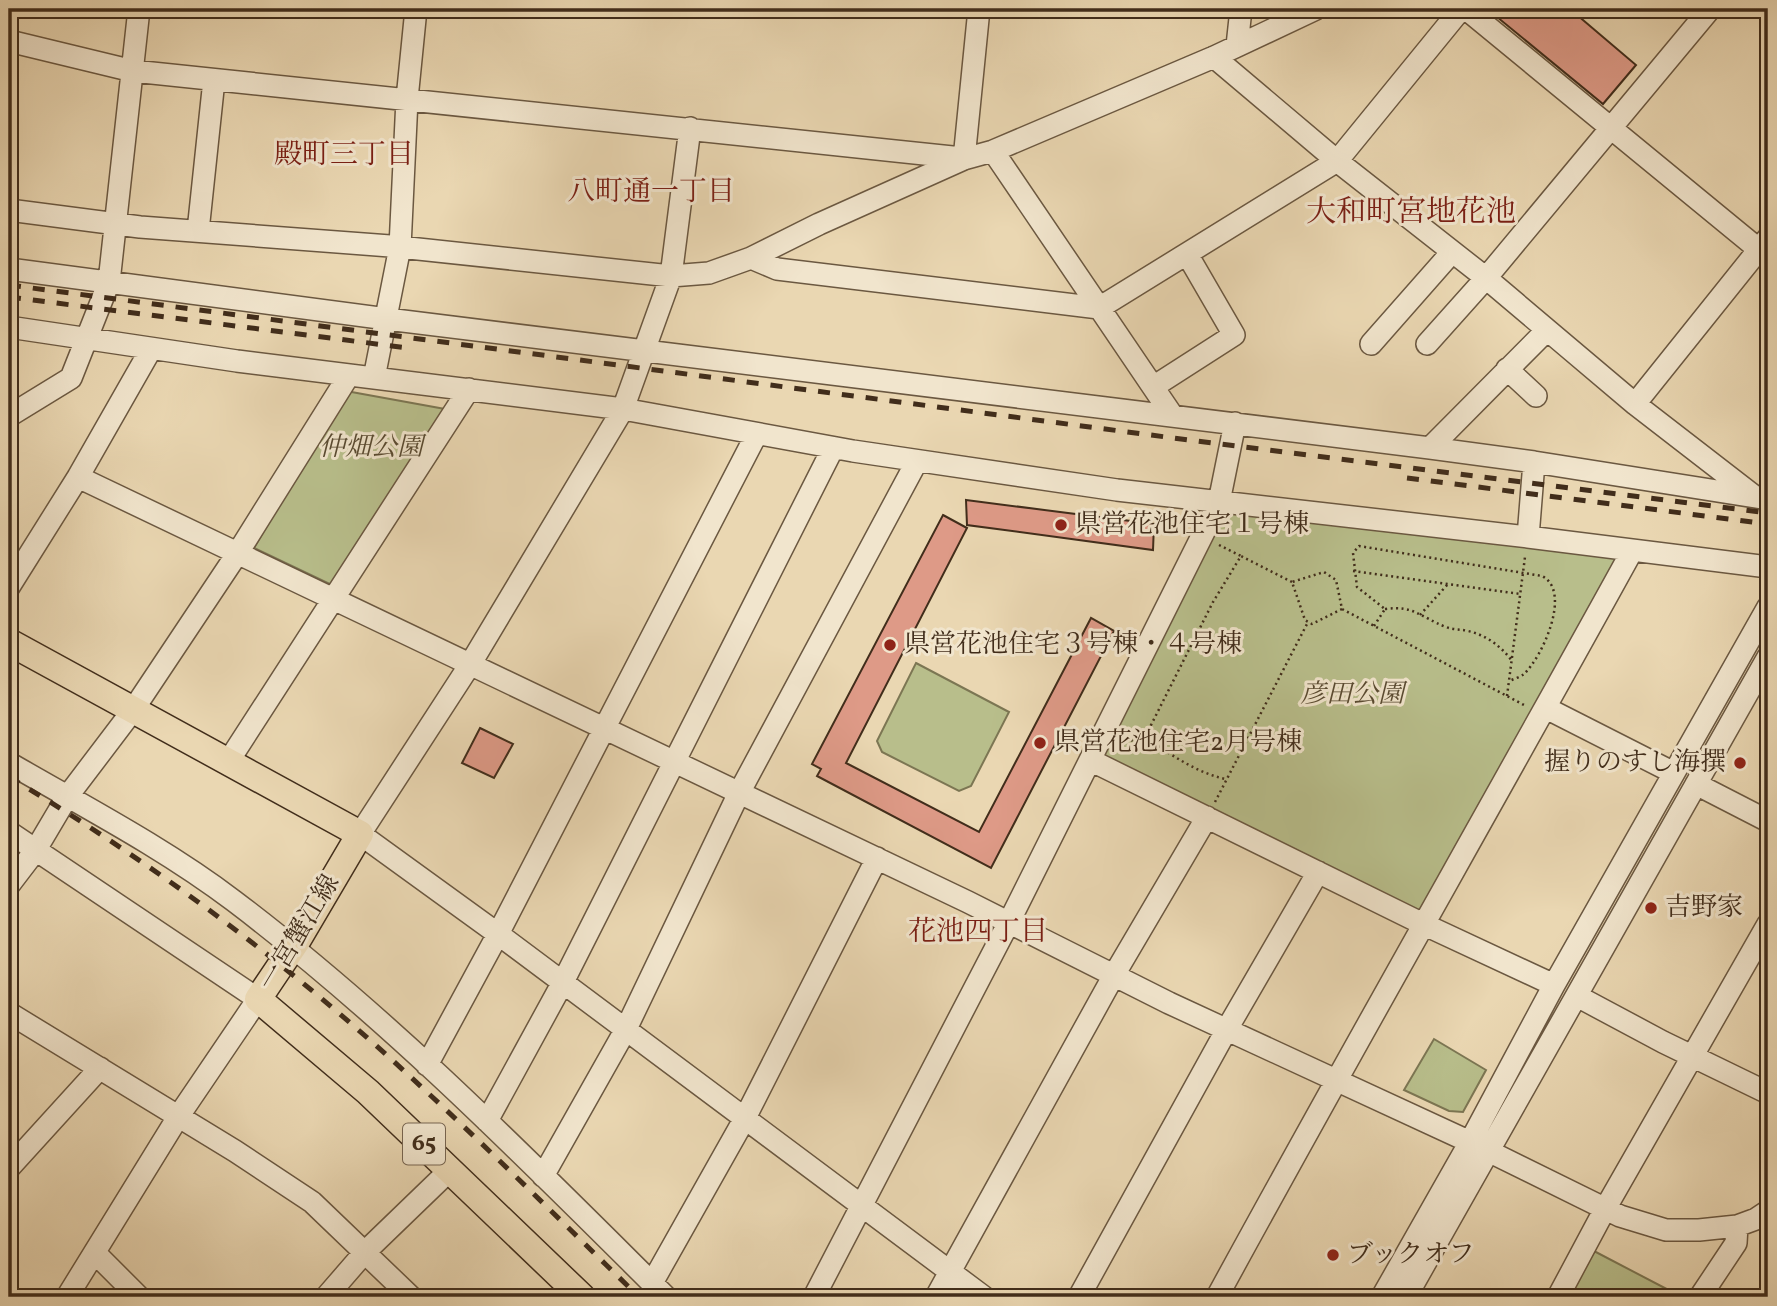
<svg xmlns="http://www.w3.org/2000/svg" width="1777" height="1306" viewBox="0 0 1777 1306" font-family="Vollkorn,'Noto Serif JP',serif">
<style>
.green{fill:#b8be8b;stroke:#7c7653;stroke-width:2}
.building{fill:#de9a87;stroke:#412d1b;stroke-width:2}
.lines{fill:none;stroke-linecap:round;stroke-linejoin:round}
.minor-casing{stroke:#6b5841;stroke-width:24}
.major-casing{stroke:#412d1b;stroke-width:29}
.path{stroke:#412d1b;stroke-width:2.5;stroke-dasharray:2 3.5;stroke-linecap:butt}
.minor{stroke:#f1e5cd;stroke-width:21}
.major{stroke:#ead7b2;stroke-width:26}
.rail{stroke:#412d1b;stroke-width:5;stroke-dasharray:12 12;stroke-linecap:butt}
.poi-dot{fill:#8f2418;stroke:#f1e5cd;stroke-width:2.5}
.labels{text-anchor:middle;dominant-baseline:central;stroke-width:6;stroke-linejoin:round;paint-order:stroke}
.shield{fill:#f1e5cd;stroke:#766450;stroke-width:2}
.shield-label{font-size:24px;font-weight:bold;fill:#412d1b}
.park-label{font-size:26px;font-style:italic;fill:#594a31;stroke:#f1e5cd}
.poi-label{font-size:26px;fill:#412d1b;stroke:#f1e5cd;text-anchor:start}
.street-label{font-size:26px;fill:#412d1b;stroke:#f1e5cd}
.neighbourhood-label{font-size:28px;fill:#7a1f14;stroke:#f1e5cd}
.quarter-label{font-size:30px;fill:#7a1f14;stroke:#f1e5cd}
</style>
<rect width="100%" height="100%" fill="#ead7b2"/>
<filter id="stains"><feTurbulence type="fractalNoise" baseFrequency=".00286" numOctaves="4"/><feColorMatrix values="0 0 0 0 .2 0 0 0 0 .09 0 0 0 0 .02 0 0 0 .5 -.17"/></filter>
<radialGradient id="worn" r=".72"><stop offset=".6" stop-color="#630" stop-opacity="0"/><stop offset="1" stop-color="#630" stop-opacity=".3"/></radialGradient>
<path class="green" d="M346 391 456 411 336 587 254 548Z
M1221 510 1626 554 1423 917 1093 759Z
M916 663 1009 712 971 786 959 791 882 752 877 741Z
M1434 1039 1486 1070 1463 1112 1449 1111 1404 1090Z
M1592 1250 1682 1297H1568Z"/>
<path class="building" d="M1504 9H1570L1636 65 1603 104 1497 17Z
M966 500 1154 524 1153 550 967 525Z
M943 515 967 528 846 763 979 832 1091 618 1114 631 991 868 817 776 821 769 812 764Z
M480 728 513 744 494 778 462 763Z"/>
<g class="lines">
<defs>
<path id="minor" d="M1466 9 1768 257
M9 41 133 71 962 158
M1237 46 1241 9
M1214 57 1337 161 1486 278 1635 404 1754 496
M690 128 671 276 623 409 471 663 360 834 498 934 984 1297
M993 151 1172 415
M964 159 979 9
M9 210 140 227 390 246 671 276 709 273 751 258 819 224 964 159 993 151 1214 57 1316 9
M198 231 214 80
M751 258 777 269 1099 308 1337 161 1461 9
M9 269 387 319 1430 448 1534 462 1768 499
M9 327 237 361 623 409 853 451 1117 490 1528 537 1768 567
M1371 344 1452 252
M1427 344 1486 278 1710 9
M1507 369 1536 396
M374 378 400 247 407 99 416 9
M1153 387 1234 335 1187 254
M1635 404 1768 238
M9 416 71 378 109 282 139 9
M1430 448 1547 330
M78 477 968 902 1169 1003 1470 1142 1620 1216 1666 1230H1699L1737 1226 1756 1219 1768 1211
M1528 537 1534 462
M9 587 78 477 151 349
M1546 708 1674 773
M1090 760 1423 924 1554 985
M228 762 469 389
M9 763C85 807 164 848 234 901 390 1019 528 1160 666 1297
M1696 784 1768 821
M9 832 258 999 178 1117 67 1297
M9 885 35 851 67 797 133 710 237 554 349 375
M1577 996 1663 1042 1768 1093
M9 1013 235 1151 312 1202 411 1297
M427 1065 498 934 756 435
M487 1121 563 982 833 448
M9 1168 100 1068
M543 1176 626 1029 739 793 917 461
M96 1254 139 1297
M652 1283 745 1118 877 858
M326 1297 365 1252 451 1169
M814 1297 1009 922 1219 502 1235 423
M936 1297 1114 975 1207 817
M1079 1297 1227 1029 1318 872
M1217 1297C1353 1047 1495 800 1632 551
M1382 1297 1470 1142 1554 985 1768 607
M1406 1297 1768 657
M1558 1297 1605 1209 1768 924
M1700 1297 1736 1243 1737 1226"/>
<path id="major" d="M9 642 360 834 297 941 258 999 368 1092 582 1297"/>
</defs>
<use href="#minor" class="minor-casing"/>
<use href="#major" class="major-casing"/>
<path class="path" d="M1219 545 1241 556
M1353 571 1521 594
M1342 609 1312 624 1305 620 1292 582 1324 572 1336 580 1342 609 1524 705
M1385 609C1414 605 1420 617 1446 627 1453 630 1460 629 1468 631 1486 635 1501 646 1512 661
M1420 615 1448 584
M1374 626 1385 609 1357 587 1353 553 1359 546 1542 576C1572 591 1543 656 1524 674 1520 677 1514 679 1509 681
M1507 696 1525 557
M1145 737C1170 754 1195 772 1225 779
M1120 743 1145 737 1213 602 1241 556 1292 582
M1215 802 1308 622"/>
<use href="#minor" class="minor"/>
<use href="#major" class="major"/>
<path class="rail" d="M9 285 1181 439 1768 513
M9 297 408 348
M1407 478 1768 524
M9 777C145 858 274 953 391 1059 476 1136 557 1217 639 1297"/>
</g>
<g class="poi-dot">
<circle cx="1061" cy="525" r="7"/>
<circle cx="890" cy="645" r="7"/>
<circle cx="1040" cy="743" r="7"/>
<circle cx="1740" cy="763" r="7"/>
<circle cx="1651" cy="908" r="7"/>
<circle cx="1333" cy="1255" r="7"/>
</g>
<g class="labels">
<rect class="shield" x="403" y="1123.5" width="42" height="41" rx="5"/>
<g class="shield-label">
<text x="424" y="1144">65</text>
</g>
<g class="park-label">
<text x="371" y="448">仲畑公園</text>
<text x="1352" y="695">彦田公園</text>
</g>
<g class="poi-label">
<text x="1075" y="525">県営花池住宅１号棟</text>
<text x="904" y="645">県営花池住宅３号棟・４号棟</text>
<text x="1054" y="743">県営花池住宅2月号棟</text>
<text x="1726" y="763" text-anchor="end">握りのすし海撰</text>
<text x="1665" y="908">吉野家</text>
<text x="1347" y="1255">ブックオフ</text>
</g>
<g class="street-label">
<text transform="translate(300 933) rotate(-59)">一宮蟹江線</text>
</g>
<g class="neighbourhood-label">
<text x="344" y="155">殿町三丁目</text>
<text x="651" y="192">八町通一丁目</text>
<text x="978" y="932">花池四丁目</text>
</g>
<g class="quarter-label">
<text x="1411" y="213">大和町宮地花池</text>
</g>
</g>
<rect width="1777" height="1306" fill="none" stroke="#ead7b2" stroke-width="35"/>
<rect x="10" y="10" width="1756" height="1285" fill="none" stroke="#412d1b" stroke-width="3.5"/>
<rect x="18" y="18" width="1742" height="1271" fill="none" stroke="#412d1b" stroke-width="2"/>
<rect width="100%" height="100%" filter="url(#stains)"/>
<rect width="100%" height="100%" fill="url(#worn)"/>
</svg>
